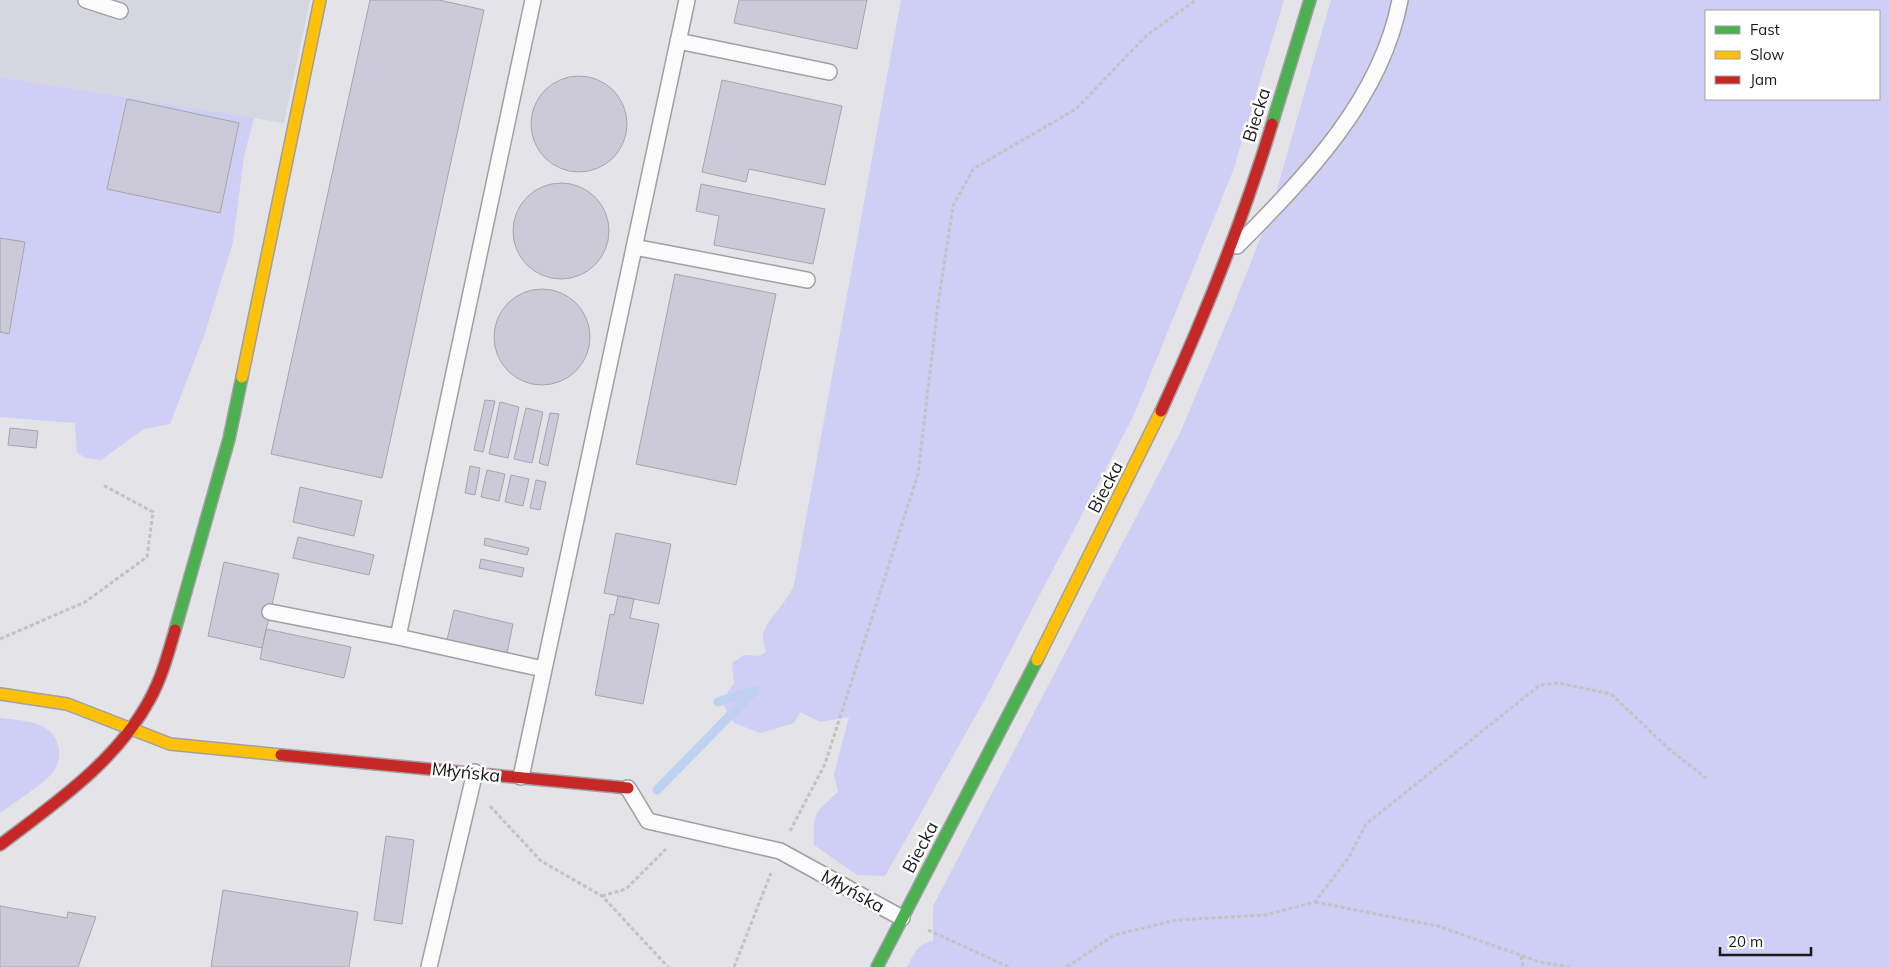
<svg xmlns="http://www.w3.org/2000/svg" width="1890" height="967" viewBox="0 0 1890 967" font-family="Mulish,sans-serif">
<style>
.built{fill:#d6d6e1}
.green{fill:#cfcef4;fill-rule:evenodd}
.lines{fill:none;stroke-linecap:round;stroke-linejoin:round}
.stream{stroke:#bfd0f3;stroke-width:9}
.building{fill:#cccad9;stroke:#a6a6aa}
.lane-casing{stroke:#a0a0a3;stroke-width:18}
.fast-casing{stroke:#a0a0a3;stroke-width:14}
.slow-casing{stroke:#a0a0a3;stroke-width:14}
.jam-casing{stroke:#a0a0a3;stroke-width:14}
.path{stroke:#c3c3c4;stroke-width:3;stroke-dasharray:4 2.5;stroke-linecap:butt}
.lane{stroke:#fbfbfc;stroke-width:15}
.fast{stroke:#4caf50;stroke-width:11}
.slow{stroke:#ffc107;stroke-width:11}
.jam{stroke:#c62828;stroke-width:11}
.labels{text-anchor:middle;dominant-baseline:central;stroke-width:5;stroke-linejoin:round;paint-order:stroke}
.street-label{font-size:18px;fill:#1a1a1d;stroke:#fff}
</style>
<rect width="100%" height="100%" fill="#e3e3e8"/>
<path class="built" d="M0 0H310L284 123 0 77Z"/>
<path class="green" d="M901 0H1284L1233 171 1133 417 983 703 885 876 857 875 814 845C813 814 814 813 838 792L834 774 849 717 820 722 800 712 794 723 760 733 734 723 724 706 728 691 734 684 732 663 744 655 759 656 766 652C765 648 763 641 763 636 764 621 789 602 794 584Z
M1331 0H1890V967H907C914 954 918 943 933 941V906L1180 433 1234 305 1270 214ZM1706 11H1879V99H1706Z
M0 77 254 118 244 156 233 242 205 333 170 424 144 429 101 460 86 458 77 453 75 423 0 417Z
M0 718C23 721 54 720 59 749 60 756 58 764 54 771 48 781 12 804 0 813Z"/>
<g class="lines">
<path class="stream" d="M657 790 755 690 718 702"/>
</g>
<path class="building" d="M370 0H439L484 10 382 478 271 454Z
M739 0H867L857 49 734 23Z
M531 124a48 48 0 1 1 96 0a48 48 0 1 1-96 0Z
M722 80 842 106 825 185 749 169 746 182 702 172Z
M127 99 239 123 220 213 107 189Z
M513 231a48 48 0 1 1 96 0a48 48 0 1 1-96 0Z
M701 184 825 209 813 264 714 245 719 216 696 211Z
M0 238 25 242 9 334 0 332Z
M675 274 776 294 736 485 636 464Z
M494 337a48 48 0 1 1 96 0a48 48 0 1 1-96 0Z
M485 400 495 401 483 452 474 450Z
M500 402 519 407 508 458 489 454Z
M526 408 543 412 532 463 514 459Z
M550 413 559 414 548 466 539 463Z
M10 428 38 431 36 448 8 445Z
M470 466 480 468 475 495 465 493Z
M487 470 505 474 499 501 481 497Z
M511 475 529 479 523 506 505 502Z
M536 480 546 482 540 510 530 508Z
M300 487 362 501 354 536 293 522Z
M616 533 671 544 659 604 604 593Z
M298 537 374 555 369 575 293 558Z
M485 538 529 548 527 555 484 545Z
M481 559 524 568 522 577 479 568Z
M224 562 279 574 262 648 208 636Z
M618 596 634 599 630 618 659 624 643 704 595 695 610 614 614 615Z
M454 610 513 624 507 653 447 640Z
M266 629 351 647 344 678 260 659Z
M386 836 414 840 402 924 374 920Z
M223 890 358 912 349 967H211Z
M0 906 67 918 68 912 96 917 78 967H0Z"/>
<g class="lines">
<defs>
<path id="lane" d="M86 0 120 11
M533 0 398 637 543 669
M678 41 829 72
M1237 246C1306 176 1381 100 1400 0
M634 247 807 280
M270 612 398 637
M521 777 687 0
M628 788 648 821 780 851 902 918
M429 967 475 772"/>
<path id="fast" d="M1272 124 1310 0
M175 630 229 439 242 377
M877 967 1037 660"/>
<path id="slow" d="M242 377 320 0
M1037 660 1161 411
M0 694 67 704 170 744 281 755"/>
<path id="jam" d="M1161 411C1204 318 1242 223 1272 124
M281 755 628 788
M0 845C55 803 117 761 150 699 162 677 168 654 175 630"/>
</defs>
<use href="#lane" class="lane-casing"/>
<use href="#fast" class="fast-casing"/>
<use href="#slow" class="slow-casing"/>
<use href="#jam" class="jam-casing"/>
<path class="path" d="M0 639 85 602 147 557 153 512 103 485
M490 806 541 861 602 896 668 967
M790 831 825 764 918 474 938 304 953 206 973 169 1076 109 1147 35 1196 0
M602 896 626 889 666 849
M1315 902 1438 926 1540 962 1570 967
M928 930 1009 967
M1521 956 1523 967
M734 967 771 873
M1067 967 1114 935 1177 920 1265 915 1315 902 1349 857 1366 824 1540 685 1559 683 1611 694 1669 749 1707 779"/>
<use href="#lane" class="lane"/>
<use href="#fast" class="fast"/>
<use href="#slow" class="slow"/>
<use href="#jam" class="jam"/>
</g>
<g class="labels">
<g class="street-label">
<text transform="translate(1256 115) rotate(-73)">Biecka</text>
<text transform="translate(1105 487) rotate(-63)">Biecka</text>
<text transform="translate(466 772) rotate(6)">Młyńska</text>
<text transform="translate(920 847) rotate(-62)">Biecka</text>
<text transform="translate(853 891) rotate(29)">Młyńska</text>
</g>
</g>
<rect x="1705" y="10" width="175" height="90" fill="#ffffff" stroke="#a3a3a5"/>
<rect x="1715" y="26" width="25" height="8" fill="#4caf50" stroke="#a3a3a5"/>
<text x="1750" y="35" font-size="15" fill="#1a1a1d">Fast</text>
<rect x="1715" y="51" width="25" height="8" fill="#ffc107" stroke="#a3a3a5"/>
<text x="1750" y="60" font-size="15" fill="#1a1a1d">Slow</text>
<rect x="1715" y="76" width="25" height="8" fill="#c62828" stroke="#a3a3a5"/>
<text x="1750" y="85" font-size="15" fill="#1a1a1d">Jam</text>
<path d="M1720 947v8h91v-8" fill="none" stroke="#1a1a1d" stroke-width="2.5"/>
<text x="1728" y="947" font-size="15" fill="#1a1a1d" stroke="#ffffff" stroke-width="4" paint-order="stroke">20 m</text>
</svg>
